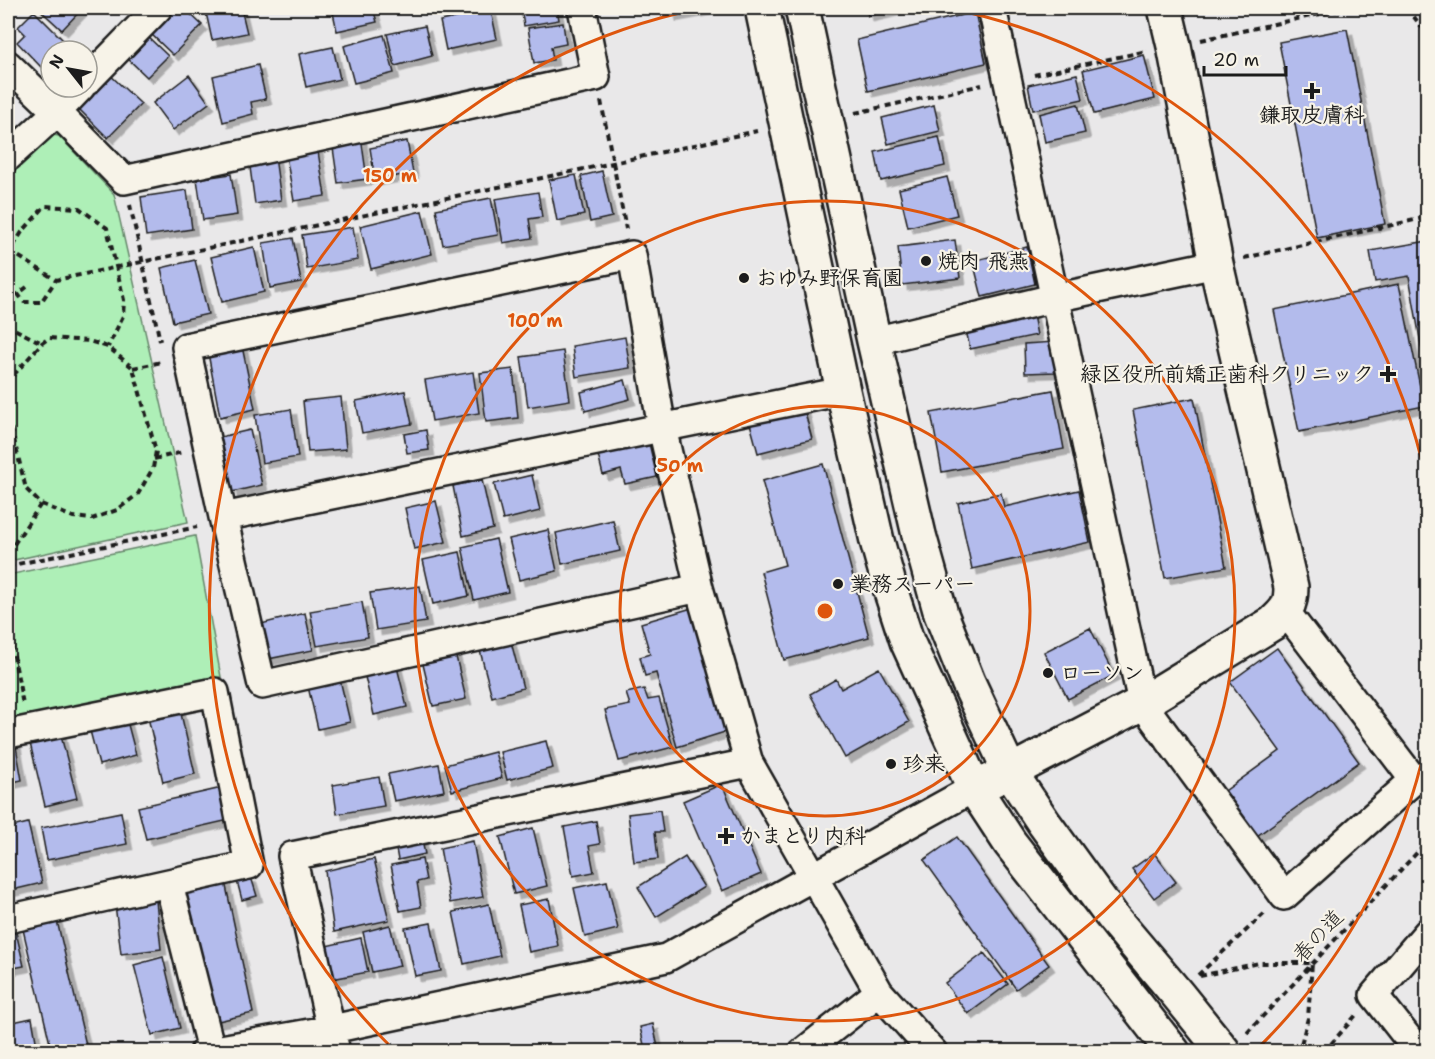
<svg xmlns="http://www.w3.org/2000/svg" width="1435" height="1059" viewBox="0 0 1435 1059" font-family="'Shantell Sans','Klee One',sans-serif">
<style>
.green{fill:#aeefb7;stroke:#65866a;stroke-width:1.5}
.building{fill:#b3bbec;stroke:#1c1c1c;stroke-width:1.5;filter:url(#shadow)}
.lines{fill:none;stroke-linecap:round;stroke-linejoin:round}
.street-casing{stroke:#1c1c1c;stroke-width:32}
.secondary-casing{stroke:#1c1c1c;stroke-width:38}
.path{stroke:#1c1c1c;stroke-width:4;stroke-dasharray:6 4.5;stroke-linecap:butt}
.street{stroke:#f7f3e8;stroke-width:27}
.secondary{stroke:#f7f3e8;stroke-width:33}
.ring{fill:none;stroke:#de560d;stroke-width:3}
.poi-dot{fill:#1c1c1c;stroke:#f7f3e8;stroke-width:2}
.labels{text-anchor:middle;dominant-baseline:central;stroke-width:4.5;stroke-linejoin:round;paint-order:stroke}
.poi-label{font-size:21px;font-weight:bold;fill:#1c1c1c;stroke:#f7f3e8;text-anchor:start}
.street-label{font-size:21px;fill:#1c1c1c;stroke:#f7f3e8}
.centre{fill:#de560d;stroke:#f7f3e8;stroke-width:3}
.ring-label{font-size:18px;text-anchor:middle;font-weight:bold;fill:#de560d;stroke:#f7f3e8;stroke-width:4.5;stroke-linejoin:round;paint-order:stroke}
</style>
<defs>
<filter id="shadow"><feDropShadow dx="5.5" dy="5.5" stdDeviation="0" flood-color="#0004"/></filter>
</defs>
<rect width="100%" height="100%" fill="#e9e8e9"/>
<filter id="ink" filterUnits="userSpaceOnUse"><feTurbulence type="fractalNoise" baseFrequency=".0167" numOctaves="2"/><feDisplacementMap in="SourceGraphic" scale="12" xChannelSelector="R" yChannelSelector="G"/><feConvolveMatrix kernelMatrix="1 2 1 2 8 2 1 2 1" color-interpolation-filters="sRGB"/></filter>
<g filter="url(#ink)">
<path class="green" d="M46 134 59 136 114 194 188 522 14 560 8 532V173Z
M195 536 221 677 8 722V575Z"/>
<path class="building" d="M38 8H81L82 9 62 30Z
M172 8H184L202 25 173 55 149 32Z
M205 8H241L247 33 212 40Z
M332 8H373L377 22 337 31Z
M521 8H557L559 20 524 26Z
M669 8H713L671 16Z
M866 8H902L868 16Z
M34 11 66 43 58 51H51V57L41 67 17 42 25 34 18 27Z
M491 11 497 39 446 50 440 21Z
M975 12 986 63 868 91 857 40Z
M563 23 566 44 551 47 553 60 534 63 528 28Z
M425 26 432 56 395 66 387 34Z
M1347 29 1385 224 1317 238 1279 42Z
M143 32 168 56 147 77 123 54Z
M384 35 394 73 354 83 344 46Z
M333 47 340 79 306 87 299 54Z
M1144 55 1155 99 1094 114 1083 70Z
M258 65 266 99 251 102 253 114 223 122 213 76Z
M108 73 141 104 108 138 76 106Z
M1077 74 1083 99 1033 110 1028 85Z
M189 75 209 103 173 130 153 103Z
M1078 104 1085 133 1045 142 1039 114Z
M934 105 940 131 888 144 882 118Z
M361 137 367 179 338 183 332 141Z
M939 137 945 166 881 181 875 152Z
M407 141 413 173 375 180 370 148Z
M317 145 325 196 294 201 285 150Z
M275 157 281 200 255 204 249 160Z
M602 171 612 217 590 222 581 176Z
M231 174 237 215 203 220 197 179Z
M576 175 584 215 557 221 549 180Z
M947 177 957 215 908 227 899 189Z
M187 190 192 229 146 236 141 197Z
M538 192 542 217 529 219 532 238 503 243 495 199Z
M491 198 498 235 443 245 436 209Z
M422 211 432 254 371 269 360 226Z
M353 227 358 260 307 269 302 235Z
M293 238 301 282 270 288 263 243Z
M955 240 960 278 902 285 898 247Z
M1428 241V385L1409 276 1375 282 1370 251Z
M254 247 264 292 222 302 211 257Z
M1027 247 1035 284 982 297 973 261Z
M195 260 208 314 173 322 161 268Z
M1399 284 1424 406 1299 432 1274 310Z
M1032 310 1037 335 970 349 965 325Z
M625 337 630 368 576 377 572 346Z
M1055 342 1056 372 1025 373 1024 344Z
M242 346 255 409 220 417 208 353Z
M563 351 570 400 528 407 521 357Z
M513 369 518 418 486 422 480 373Z
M473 372 479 413 432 421 425 380Z
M625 380 630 399 585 411 581 392Z
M1053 390 1064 449 942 472 931 413Z
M405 391 412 424 362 433 356 401Z
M341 397 346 449 308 452 303 401Z
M1194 398 1226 567 1165 578 1133 410Z
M802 401 812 439 758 453 748 416Z
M291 409 298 457 262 463 255 415Z
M250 430 262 485 232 492 220 437Z
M426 430 429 450 407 453 404 434Z
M648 439 657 477 625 484 621 470 603 475 597 451Z
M823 464 869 637 784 660 761 572 785 565 762 481Z
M532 475 540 511 503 520 494 484Z
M482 480 493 529 463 536 453 486Z
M1079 490 1090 542 972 569 958 503 1001 493 1004 507Z
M436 501 446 542 414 549 405 508Z
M613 520 620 551 562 564 556 533Z
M548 530 557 571 519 580 509 539Z
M496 539 508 592 474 600 462 547Z
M460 552 469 596 433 604 423 560Z
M420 586 426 622 376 630 370 593Z
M362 602 368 637 317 646 310 611Z
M692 608 728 731 677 747 656 673 645 676 640 657 650 654 641 623Z
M305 613 313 650 268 659 261 624Z
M1090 628 1114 675 1068 699 1044 652Z
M509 634 523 688 492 697 478 643Z
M454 648 466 699 433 706 421 656Z
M1277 648 1359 762 1250 841 1218 796 1280 751 1230 682Z
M394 655 407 707 374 715 362 664Z
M879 668 909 722 845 758 810 694 836 679 841 689Z
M338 671 350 722 318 729 306 678Z
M644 689 648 700 659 698 673 747 619 761 605 710 630 705 626 693Z
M179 705 195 774 163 782 147 713Z
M126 717 136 755 99 765 89 727Z
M60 732 77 798 45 806 29 739Z
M15 741 22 780 8 783V742Z
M546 741 553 768 507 780 500 752Z
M495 752 502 778 452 791 445 765Z
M439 764 444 791 394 801 388 774Z
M379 777 384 806 337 814 333 785Z
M722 784 761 874 722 891 683 801Z
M222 788 229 820 146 839 138 807Z
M660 810 663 832H655L658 859 634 862 628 814Z
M121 812 127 844 47 860 41 828Z
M596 821 600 844 589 846 594 872 573 876 564 827Z
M28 823 42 883 8 891V828Z
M533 828 547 886 514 894 500 837Z
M420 832 425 854 398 860 394 838Z
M957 837 1049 965 1016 989 924 860Z
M473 841 483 897 450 903 440 848Z
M1154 853 1176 882 1154 898 1132 869Z
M685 857 704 887 656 917 638 887Z
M374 859 389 920 334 932 325 871Z
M422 859 426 880 417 882 421 907 400 911 391 865Z
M223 872 253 1013 214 1022 184 880Z
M251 877 257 896 242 900 237 881Z
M607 881 618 929 585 937 574 888Z
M155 891 161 949 121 954 114 896Z
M549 899 558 946 529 952 519 905Z
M489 904 500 956 464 964 453 912Z
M55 912 86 1045 52 1052 21 921Z
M431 923 441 971 415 976 405 928Z
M390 925 400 966 372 972 363 932Z
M15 928 24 966 8 969V930Z
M361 938 368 972 332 979 326 946Z
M984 953 1008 984 968 1014 945 983Z
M163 957 180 1028 152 1035 134 965Z
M32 1018 38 1052H8V1023Z
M653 1024 659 1052H615L644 1045 640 1027Z"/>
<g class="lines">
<defs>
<path id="street" d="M992 8 1142 703 1284 896 1414 780 1286 612
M8 65 57 112 124 180 596 77 582 8
M87 81 158 8
M8 157 57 112 81 87
M874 341 1054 298 1216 264
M223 517 843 391
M699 588 262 685 223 517 186 347 632 255 662 428 699 588 749 763 879 992 933 1052
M8 734 215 692 249 865 8 919
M169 884 211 1050
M204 1052 332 1029 666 958 974 788
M336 1052 292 856 749 763
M803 1052 879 992
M1419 1052 1374 995 1428 932"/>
<path id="secondary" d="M762 8 843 391 877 541 892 595 907 641 974 788 1010 843 1173 1052
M802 8 874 341 919 535 941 614 968 682 1010 772 1044 823 1113 918 1178 995 1224 1052
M990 781 1010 772 1142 703 1273 623C1286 611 1291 606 1291 587L1216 264 1174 46 1165 8"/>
</defs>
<use href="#street" class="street-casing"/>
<use href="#secondary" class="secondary-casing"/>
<path class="path" d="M1407 8 1428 35
M1201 40 1347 8
M1034 75 1147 51
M601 101 626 229
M855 113 982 85
M130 205 160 341
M10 251 56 280 613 163 757 131
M8 255 22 232 45 206 79 208 107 228 124 300 123 316 108 347
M1244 258 1428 217
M27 287 18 294 24 302H41L56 280
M8 322 14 329 42 343
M133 368 162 362
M8 395 11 378 42 343 49 338 89 341 108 347 133 368 156 451 153 468 138 494 117 510 92 519 73 517 41 504 26 489 8 415
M154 459 183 452
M8 553 41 504
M8 566 197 527
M8 624 23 705
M1198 975 1265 913
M1200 976 1259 963H1312L1308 1018 1299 1052
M1247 1033 1428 841
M1324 1052 1357 1014"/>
<use href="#street" class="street"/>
<use href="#secondary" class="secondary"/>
</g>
</g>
<g class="ring">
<circle cx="825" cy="611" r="205"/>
<circle cx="825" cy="611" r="410"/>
<path d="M1427 739A615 615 0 0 1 1256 1050M394 1050A615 615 0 0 1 702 8M948 8A615 615 0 0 1 1427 483"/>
</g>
<g class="poi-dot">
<path d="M1309 82h6v6h6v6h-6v6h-6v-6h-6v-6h6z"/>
<circle cx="926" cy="261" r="6"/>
<circle cx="744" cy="278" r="6"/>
<path d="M1385 365h6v6h6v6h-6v6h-6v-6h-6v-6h6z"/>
<circle cx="838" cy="584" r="6"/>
<circle cx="1048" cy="673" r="6"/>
<circle cx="891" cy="764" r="6"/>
<path d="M723 827h6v6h6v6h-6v6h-6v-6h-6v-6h6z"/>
</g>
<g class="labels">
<g class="poi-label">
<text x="1312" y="115" text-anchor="middle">鎌取皮膚科</text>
<text x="938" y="261">焼肉 飛燕</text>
<text x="756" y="278">おゆみ野保育園</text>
<text x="1374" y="374" text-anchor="end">緑区役所前矯正歯科クリニック</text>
<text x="850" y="584">業務スーパー</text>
<text x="1060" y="673">ローソン</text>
<text x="903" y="764">珍来</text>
<text x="740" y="836">かまとり内科</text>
</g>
<g class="street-label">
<text transform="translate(1318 936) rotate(-47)">春の道</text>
</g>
</g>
<circle cx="825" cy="611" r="9" class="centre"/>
<g class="ring-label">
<text x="390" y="182">150 m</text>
<text x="535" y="327">100 m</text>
<text x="680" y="472">50 m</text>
</g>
<rect width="1435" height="1059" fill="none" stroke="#f7f3e8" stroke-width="30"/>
<rect x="15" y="15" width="1405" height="1029" fill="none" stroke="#1c1c1c" stroke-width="2" filter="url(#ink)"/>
<g transform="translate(69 69) rotate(301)"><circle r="28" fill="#f7f3e8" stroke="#9f9d96" stroke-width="1.5"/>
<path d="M0-4.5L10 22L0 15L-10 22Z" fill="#1c1c1c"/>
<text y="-9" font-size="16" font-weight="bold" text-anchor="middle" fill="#1c1c1c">N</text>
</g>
<path d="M1204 66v9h82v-9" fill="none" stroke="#1c1c1c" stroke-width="3"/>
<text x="1213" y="66" font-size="18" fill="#1c1c1c" stroke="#f7f3e8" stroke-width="4.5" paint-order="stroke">20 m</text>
</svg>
